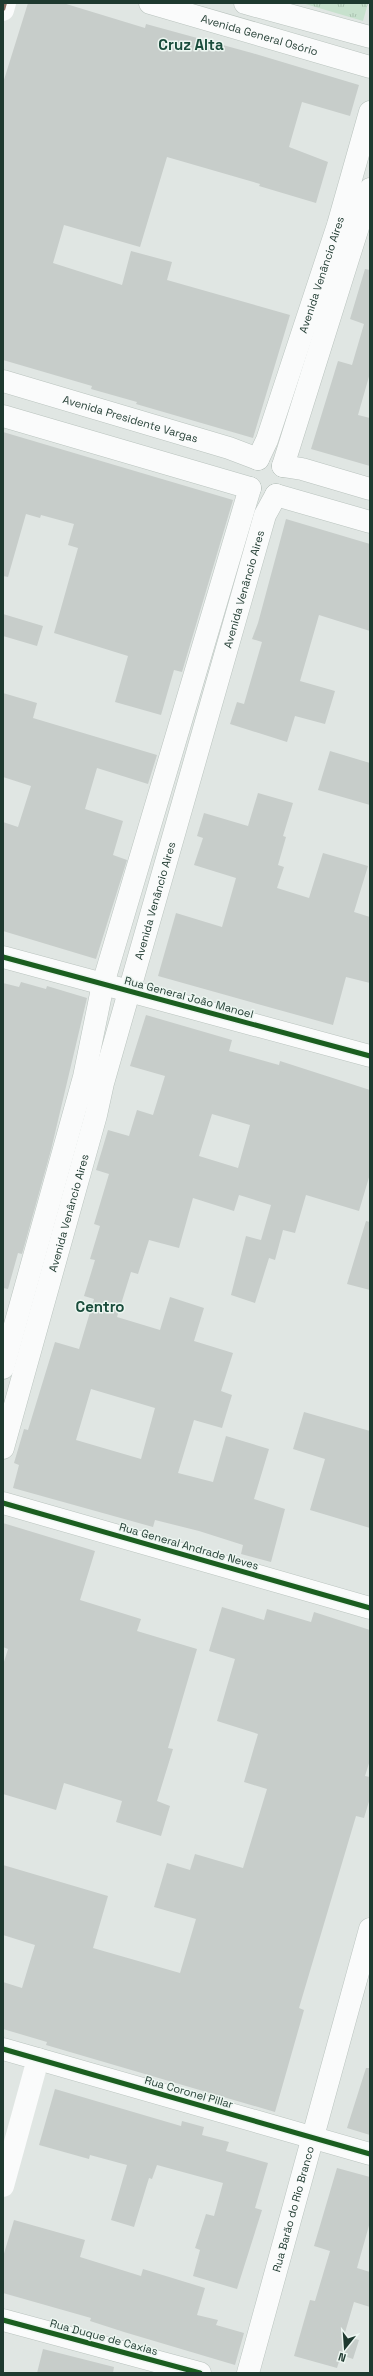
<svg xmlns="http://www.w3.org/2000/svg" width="373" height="2376" viewBox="0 0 373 2376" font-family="'Space Grotesk',sans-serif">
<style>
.grass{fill:url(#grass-tufts)}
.building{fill:#c7cdca;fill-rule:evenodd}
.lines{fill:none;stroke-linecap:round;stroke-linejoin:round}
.secondary-casing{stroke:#b9c3be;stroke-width:23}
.street{stroke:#fafbfb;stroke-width:22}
.secondary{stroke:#fafbfb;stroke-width:22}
.quiet{stroke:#8d6e63;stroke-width:4;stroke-dasharray:8 4;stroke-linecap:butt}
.cycleway-casing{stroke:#edf6f1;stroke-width:8}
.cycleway{stroke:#1b5e20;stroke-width:5}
.labels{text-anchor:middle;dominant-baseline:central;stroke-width:3;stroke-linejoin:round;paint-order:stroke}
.street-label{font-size:11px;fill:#1e392f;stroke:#edf6f1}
.district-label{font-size:15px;font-weight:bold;fill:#194c3b;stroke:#edf6f1}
</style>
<defs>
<pattern id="grass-tufts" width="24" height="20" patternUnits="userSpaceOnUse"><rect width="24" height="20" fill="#c7e1cd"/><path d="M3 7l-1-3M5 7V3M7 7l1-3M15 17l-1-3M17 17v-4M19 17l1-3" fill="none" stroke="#aac2b0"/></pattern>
</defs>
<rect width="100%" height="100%" fill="#e0e6e3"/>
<path class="grass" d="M302 3H368L363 21Z"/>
<path class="building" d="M28 3H63L145 28 146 24 252 53 359 85 350 116 302 102 289 147 328 162 316 203 259 186 260 184 167 157 140 247 64 225 53 263 122 285 131 251 172 262 167 280 290 315 253 438 136 404 137 402 91 389 92 386 3 360V83Z
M365 269 370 270V373L358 415 370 418V466L311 449 338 361 352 365 364 324 350 319Z
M3 432 233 500 182 672 174 670 161 715 115 702 128 656 54 633 78 548 68 545 74 524 41 515 40 518 26 514 8 577 3 576Z
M286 519 370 544V631L319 615 300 681 335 691 325 724 295 716 287 742 230 724 237 702 244 704 262 642 252 639 258 623Z
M3 614 43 626 37 646 3 636Z
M3 693 37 703 33 718 157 755 148 784 97 768 85 809 123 821 113 855 127 860 96 959 3 931V822L18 827 31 786 3 777Z
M330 751 370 763V805L318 790Z
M258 793 293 803 283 836 286 837 278 865 284 867 277 888 309 898 323 853 368 866 354 912 370 917V983L346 977 333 1025 158 976 176 913 222 927 236 878 194 865 203 838 197 836 204 813 248 826Z
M21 982 46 989 47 986 87 998 51 1150 22 1254 18 1253 8 1289 3 1288V983L19 987Z
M146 1015 232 1040 229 1051 279 1065 280 1061 370 1090V1174L359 1211 306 1195 295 1233 283 1230 275 1260 269 1258 255 1303 231 1295 246 1236 261 1240 271 1205 239 1195 234 1211 193 1198 179 1248 149 1240 138 1274 131 1272 117 1317 160 1330 170 1297 204 1308 194 1341 233 1353 221 1391 232 1395 222 1428 194 1420 178 1473 213 1482 226 1436 269 1449 254 1499 285 1509 271 1562 241 1554 243 1545 199 1531 155 1520 153 1527 13 1488 19 1465 14 1463 24 1429 28 1430 55 1342 79 1349 94 1299 84 1296 95 1260 90 1259 100 1226 94 1224 109 1174 96 1170 108 1130 129 1136 137 1110 153 1115 165 1076 130 1066ZM212 1114 250 1125 238 1168 199 1156ZM91 1389 155 1408 141 1459 76 1440Z
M366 1221 370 1222V1290L347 1284Z
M304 1412 370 1431V1528L310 1510 325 1459 293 1449Z
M3 1523 95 1551 80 1600 141 1619 137 1631 197 1649 168 1748 173 1749 157 1801 170 1806 161 1836 116 1822 122 1801 64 1783 56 1810 3 1794V1665L8 1649 3 1647Z
M222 1607 264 1620 267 1609 311 1622 314 1612 370 1630V1760L365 1776 370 1777V1798L364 1818 356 1816 299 2008 304 2010 275 2112 46 2045 47 2042 3 2029V1982L22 1988 35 1945 3 1935V1865L108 1896 93 1948 180 1973 196 1919 154 1907 167 1863 190 1870 195 1854 243 1868 267 1789 244 1782 258 1734 217 1721 235 1659 209 1651Z
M366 2068H370V2135L347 2128Z
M55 2089 181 2126 182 2121 204 2127 202 2135 229 2142 226 2151 268 2163 255 2208 262 2210 237 2289 193 2276 200 2250 195 2248 206 2214 214 2216 223 2183 157 2165 152 2179 149 2178 134 2227 111 2220 127 2165 90 2155 89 2159 39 2145Z
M337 2168 370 2177V2222L357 2268 370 2272V2307L354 2302 344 2336 359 2340 353 2359 341 2355 337 2368 294 2356 310 2300 315 2301 330 2251 314 2246Z
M14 2220 85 2240 80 2257 141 2276 143 2269 205 2288 197 2315 218 2320 216 2325 244 2333 235 2365 124 2332 90 2321 91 2318 3 2293V2257Z
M43 2349 114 2367 113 2373H37Z"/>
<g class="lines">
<defs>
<g id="secondary">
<path id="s1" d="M150 3 370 67"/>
<path d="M245 3 370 37"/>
<path id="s2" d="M3 381 229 448 258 459"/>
<path d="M3 416 250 488"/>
<path id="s3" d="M258 459 267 440 338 225 370 112"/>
<path d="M283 466 370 189"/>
<path d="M283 466 302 469 370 489"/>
<path d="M276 495 370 522"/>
<path d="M3 957 370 1056"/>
<path d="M3 1368 84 1077 103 984 250 488"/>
<path id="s4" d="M3 1448 96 1115 103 1083 265 515 276 495"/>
<path d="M3 1503 370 1608"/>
<path d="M3 2049 370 2154"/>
<path d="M3 2320 200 2373"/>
<path id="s5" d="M248 2373 370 1929"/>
</g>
</defs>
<use href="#secondary" class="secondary-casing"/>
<path class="street" d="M3 10 5 3
M3 2186 38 2059"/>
<use href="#secondary" class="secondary"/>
<path class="quiet" d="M3 10 5 3"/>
<defs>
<path id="cycleway" d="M3 957 370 1056
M3 1503 370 1608
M3 2049 370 2154
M3 2320 200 2373"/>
</defs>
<use href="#cycleway" class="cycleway-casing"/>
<use href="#cycleway" class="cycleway"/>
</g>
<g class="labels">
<g class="street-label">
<text stroke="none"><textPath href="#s1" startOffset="114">Avenida General Osório</textPath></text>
<text stroke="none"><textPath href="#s3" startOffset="195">Avenida Venâncio Aires</textPath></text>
<text stroke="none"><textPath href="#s2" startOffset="133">Avenida Presidente Vargas</textPath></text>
<text stroke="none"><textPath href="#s4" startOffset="892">Avenida Venâncio Aires</textPath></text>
<text stroke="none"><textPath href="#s4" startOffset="568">Avenida Venâncio Aires</textPath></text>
<text transform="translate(189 997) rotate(15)">Rua General João Manoel</text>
<text stroke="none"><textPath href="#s4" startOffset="244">Avenida Venâncio Aires</textPath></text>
<text transform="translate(189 1546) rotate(16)">Rua General Andrade Neves</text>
<text transform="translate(189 2092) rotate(16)">Rua Coronel Pillar</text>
<text stroke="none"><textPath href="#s5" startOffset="170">Rua Barão do Rio Branco</textPath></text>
<text transform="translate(104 2337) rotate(15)">Rua Duque de Caxias</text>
</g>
<g class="district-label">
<text x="191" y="44">Cruz Alta</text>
<text x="100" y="1306">Centro</text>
</g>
</g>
<rect width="373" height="2376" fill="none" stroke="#1e392f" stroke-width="8"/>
<g transform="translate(345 2348) rotate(197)" stroke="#edf6f1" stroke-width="3" paint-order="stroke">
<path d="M0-3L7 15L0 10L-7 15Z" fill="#1e392f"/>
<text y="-6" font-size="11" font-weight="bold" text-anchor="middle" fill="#1e392f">N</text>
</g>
</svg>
